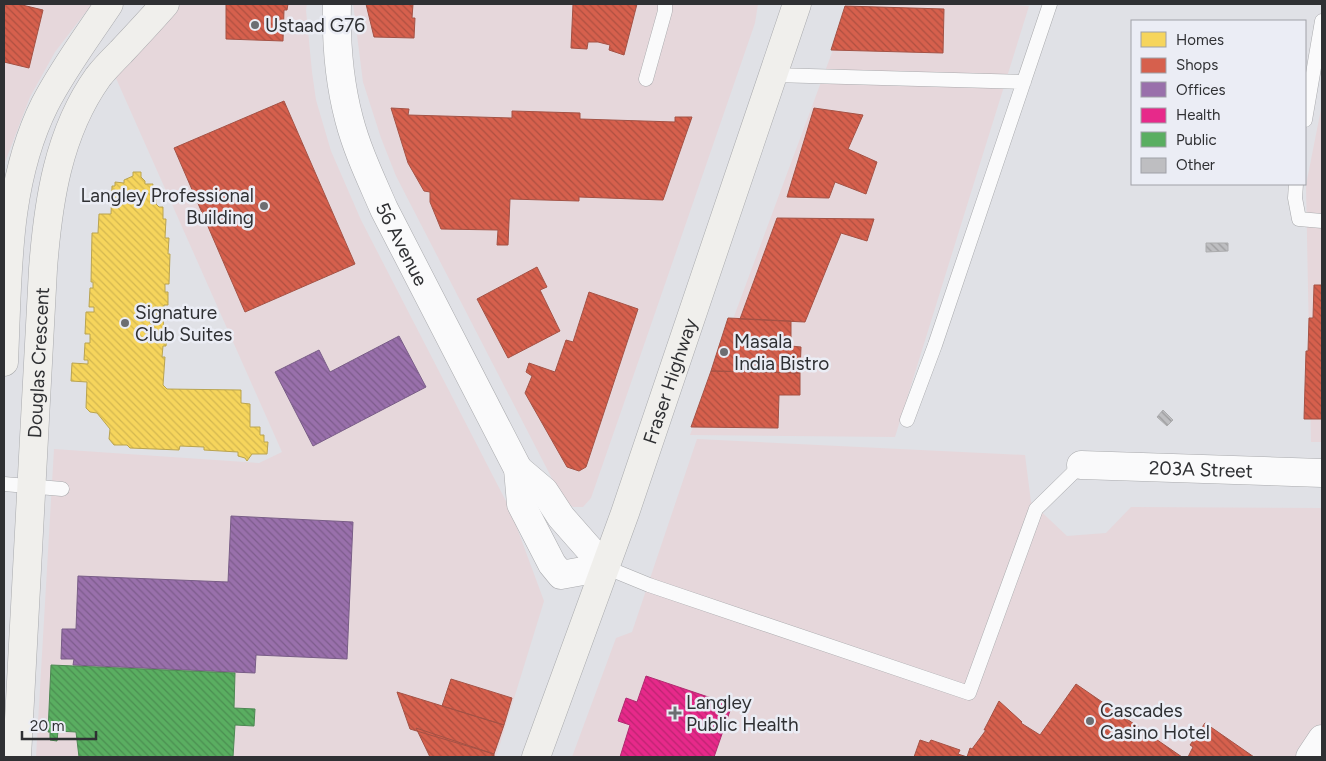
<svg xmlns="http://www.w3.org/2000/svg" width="1326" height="761" viewBox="0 0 1326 761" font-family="Figtree,sans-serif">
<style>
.commercial{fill:#e6d7db}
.homes{fill:url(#homes-back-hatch);stroke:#baa450}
.shops{fill:url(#shops-back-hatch);stroke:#a45245}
.offices{fill:url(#offices-back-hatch);stroke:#795d87}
.health{fill:url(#health-back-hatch);stroke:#b02b70}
.public{fill:url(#public-back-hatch);stroke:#4d8853}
.building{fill:url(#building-back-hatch);stroke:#acacae}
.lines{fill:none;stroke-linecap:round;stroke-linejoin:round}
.service-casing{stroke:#a9aaad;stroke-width:15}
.minor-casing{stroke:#a9aaad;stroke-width:29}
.tertiary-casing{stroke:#a9aaad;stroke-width:29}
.secondary-casing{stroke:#a9aaad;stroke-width:29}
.service{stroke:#fafafb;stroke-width:14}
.minor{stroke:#fafafb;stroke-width:28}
.tertiary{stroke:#fafafb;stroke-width:28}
.secondary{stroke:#f0efec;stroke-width:28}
.poi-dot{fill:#6d6e72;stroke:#ebedf5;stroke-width:2}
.labels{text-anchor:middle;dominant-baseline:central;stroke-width:5;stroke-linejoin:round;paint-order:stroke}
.poi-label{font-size:19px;fill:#2f3033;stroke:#ebedf5;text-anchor:start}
.street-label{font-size:19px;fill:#2f3033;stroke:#ebedf5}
</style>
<defs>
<pattern id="homes-back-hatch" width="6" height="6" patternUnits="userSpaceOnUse" patternTransform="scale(1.25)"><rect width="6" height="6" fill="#f6d55c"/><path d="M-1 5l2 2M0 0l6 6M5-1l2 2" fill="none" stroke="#d3b750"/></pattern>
<pattern id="shops-back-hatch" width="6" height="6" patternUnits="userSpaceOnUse" patternTransform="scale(1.25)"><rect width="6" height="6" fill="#d6604d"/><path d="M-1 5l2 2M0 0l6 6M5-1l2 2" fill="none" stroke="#ae5041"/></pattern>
<pattern id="offices-back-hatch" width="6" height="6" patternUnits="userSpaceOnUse" patternTransform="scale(1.25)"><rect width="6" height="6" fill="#9970ab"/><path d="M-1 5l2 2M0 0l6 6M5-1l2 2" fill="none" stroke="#7d5c8c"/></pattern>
<pattern id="health-back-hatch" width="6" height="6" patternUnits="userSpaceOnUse" patternTransform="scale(1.25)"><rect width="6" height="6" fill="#e7298a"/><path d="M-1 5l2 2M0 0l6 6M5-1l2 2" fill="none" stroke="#bc2471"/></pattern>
<pattern id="public-back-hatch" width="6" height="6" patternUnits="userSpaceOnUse" patternTransform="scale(1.25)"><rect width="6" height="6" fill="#5aae61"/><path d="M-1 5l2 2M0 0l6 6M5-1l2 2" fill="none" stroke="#4b8e51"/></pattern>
<pattern id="building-back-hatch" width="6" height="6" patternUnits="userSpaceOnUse" patternTransform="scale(1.25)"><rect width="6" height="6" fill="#bebec1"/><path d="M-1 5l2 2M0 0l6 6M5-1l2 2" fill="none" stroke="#9b9b9d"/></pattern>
</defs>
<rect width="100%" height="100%" fill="#e0e1e6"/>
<path class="commercial" d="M4 4H92L55 52 30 97 4 165Z
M181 4H307L306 10 312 72 316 100 331 151 361 220 510 509 544 601 496 757H36L54 449 259 463 282 452 115 76Z
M353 4H758L755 23 624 403 591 498 583 507H573L562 498 396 176 381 138 363 82Z
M850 4H1001L1029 6 895 437 690 435Z
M1322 104V442H1311L1306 185Z
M697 439 1025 455 1031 502 1067 536 1106 533 1131 507 1322 508V757H572L616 638 632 632Z"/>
<path class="homes" d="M133 172H141V177L145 181V184H153L152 189 154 191H157L156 204 159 207H163V219H166L165 238H169L168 254H170L169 284H165V292H168V305H164L163 334H167L166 346H163L162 357H165L163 385 167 389 241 390V403L250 404V427H260V435H264V442H268L267 454H252L247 461 245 458 238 456V452L204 450V447L180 446 179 450 130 448 127 445H114L109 439 110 429 97 413 90 412 86 408 87 382 71 381 72 363 88 364V360H84L85 343H90V334H85L86 312H94V307H89L90 288H93V282H91L92 233H98L99 214H111L112 186H115V182L124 183V180L133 176Z"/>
<path class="shops" d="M4 4H18L43 10 29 68 4 62Z
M226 4H288L287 10H284L283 41 226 39Z
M366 4H413L412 18H415L414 38 374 37Z
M573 4H637L624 55 609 50 610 45 598 42H588L587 49 571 48Z
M845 6 944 9 943 53 831 50Z
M284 101 355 264 245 312 174 148Z
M391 108 409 109 408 115 512 118V111L580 113V119L675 122V117H692L663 200 579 197V201L510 199 508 245H497L498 230 441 229 430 202V192L424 191 408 163Z
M814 108 863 115 848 149 877 162 866 194 835 182 829 198 787 197Z
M777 218 874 219 867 241 841 233 805 322 740 319Z
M537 267 547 287 540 290 560 331 508 358 477 299Z
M1314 285H1322V419H1304L1306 351H1308L1309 318H1313Z
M589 292 638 309 586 467 579 471 567 467 525 393 532 376 526 372 529 363 555 372 566 340 573 342Z
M728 318 791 321V346L801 347 800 373 711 371Z
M711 371 800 373V395H779L778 428 691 427Z
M451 679 512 698 504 725 442 706Z
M1076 684 1182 757H914L920 740 929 743 931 740 960 750 958 754 967 757 970 748 972 749 986 730H984L999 701 1022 722 1021 723 1040 735Z
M397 692 504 725 494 754 410 729Z
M1205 723 1254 757H1188L1193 747 1190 745Z
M416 728 494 754V757H430Z"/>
<path class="offices" d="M399 336 426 387 313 446 275 372 319 350 330 372Z
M231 516 353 522 347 659 256 655 255 673 73 665 74 659H61L62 629H76L78 576 228 582Z"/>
<path class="health" d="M646 676 732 705 714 757H620L630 725 618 721 626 698 637 702Z"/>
<path class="public" d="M51 665 235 673 234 708 255 709 254 726 235 725 233 757H79L76 732 58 731 57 741 50 740V732H48Z"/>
<path class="building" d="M1206 243H1228V251L1206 252Z
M1163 410 1173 420 1167 426 1157 417Z"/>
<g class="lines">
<defs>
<path id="service" d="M773 75 1024 82
M646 79 665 11V4
M1305 120 1322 21
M1296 184 1295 198 1299 219 1322 221
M907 420 935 345 1050 4
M4 484 62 489
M605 567 649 585 969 693 1036 509 1081 465"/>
<g id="minor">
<path id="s1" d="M1081 465 1322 473"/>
<path d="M1310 757 1322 739"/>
</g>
<g id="tertiary">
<path id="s2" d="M337 4C336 42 339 81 349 119 357 150 371 179 384 209L518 469 521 504 552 564 561 575 605 567"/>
<path d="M518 469 544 491 561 517 605 567"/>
</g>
<g id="secondary">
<path d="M4 362C8 275 5 184 45 104 63 69 87 37 109 4"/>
<path id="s3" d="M17 757 43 269C48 202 58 133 98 77 105 68 113 60 121 52 136 36 151 20 165 4"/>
<path id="s4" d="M536 757 625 513 797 4"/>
</g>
</defs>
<use href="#service" class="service-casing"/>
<use href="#minor" class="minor-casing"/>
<use href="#tertiary" class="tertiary-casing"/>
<use href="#secondary" class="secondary-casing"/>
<use href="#service" class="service"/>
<use href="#minor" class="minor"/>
<use href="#tertiary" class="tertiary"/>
<use href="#secondary" class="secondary"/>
</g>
<g class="poi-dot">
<circle cx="255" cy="25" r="5"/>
<circle cx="264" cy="206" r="5"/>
<circle cx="125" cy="323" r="5"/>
<circle cx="724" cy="352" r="5"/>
<path d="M672.5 705.5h5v5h5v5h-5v5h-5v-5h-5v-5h5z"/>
<circle cx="1090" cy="721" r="5"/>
</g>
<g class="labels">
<g class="poi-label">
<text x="265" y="25">Ustaad G76</text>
<text x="254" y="195" text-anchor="end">Langley Professional<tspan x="254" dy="22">Building</tspan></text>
<text x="135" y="312">Signature<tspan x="135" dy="22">Club Suites</tspan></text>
<text x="734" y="341">Masala<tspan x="734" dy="22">India Bistro</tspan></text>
<text x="686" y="702">Langley<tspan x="686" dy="22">Public Health</tspan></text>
<text x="1100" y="710">Cascades<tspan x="1100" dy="22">Casino Hotel</tspan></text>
</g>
<g class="street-label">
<text stroke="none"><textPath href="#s2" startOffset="252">56 Avenue</textPath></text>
<text stroke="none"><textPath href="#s3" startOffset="395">Douglas Crescent</textPath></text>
<text stroke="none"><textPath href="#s4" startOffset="399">Fraser Highway</textPath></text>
<text stroke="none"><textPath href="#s1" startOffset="120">203A Street</textPath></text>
</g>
</g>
<rect width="1326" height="761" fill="none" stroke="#2f3033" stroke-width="10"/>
<rect x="1131" y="20" width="175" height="165" fill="#ebedf5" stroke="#a0a1a7"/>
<rect x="1141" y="32" width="25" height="15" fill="#f6d55c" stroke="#a0a1a7"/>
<text x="1176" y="45" font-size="15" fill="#2f3033">Homes</text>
<rect x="1141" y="58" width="25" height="15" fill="#d6604d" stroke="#a0a1a7"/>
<text x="1176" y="70" font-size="15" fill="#2f3033">Shops</text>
<rect x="1141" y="82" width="25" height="15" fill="#9970ab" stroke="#a0a1a7"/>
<text x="1176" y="95" font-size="15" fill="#2f3033">Offices</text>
<rect x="1141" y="108" width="25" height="15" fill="#e7298a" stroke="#a0a1a7"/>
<text x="1176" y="120" font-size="15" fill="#2f3033">Health</text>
<rect x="1141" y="132" width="25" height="15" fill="#5aae61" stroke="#a0a1a7"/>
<text x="1176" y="145" font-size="15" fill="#2f3033">Public</text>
<rect x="1141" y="158" width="25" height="15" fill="#bebec1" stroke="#a0a1a7"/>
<text x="1176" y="170" font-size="15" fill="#2f3033">Other</text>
<path d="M22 731v8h74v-8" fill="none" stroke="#2f3033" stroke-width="2.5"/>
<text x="30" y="731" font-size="15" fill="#2f3033" stroke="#ebedf5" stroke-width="4" paint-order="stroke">20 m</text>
</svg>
